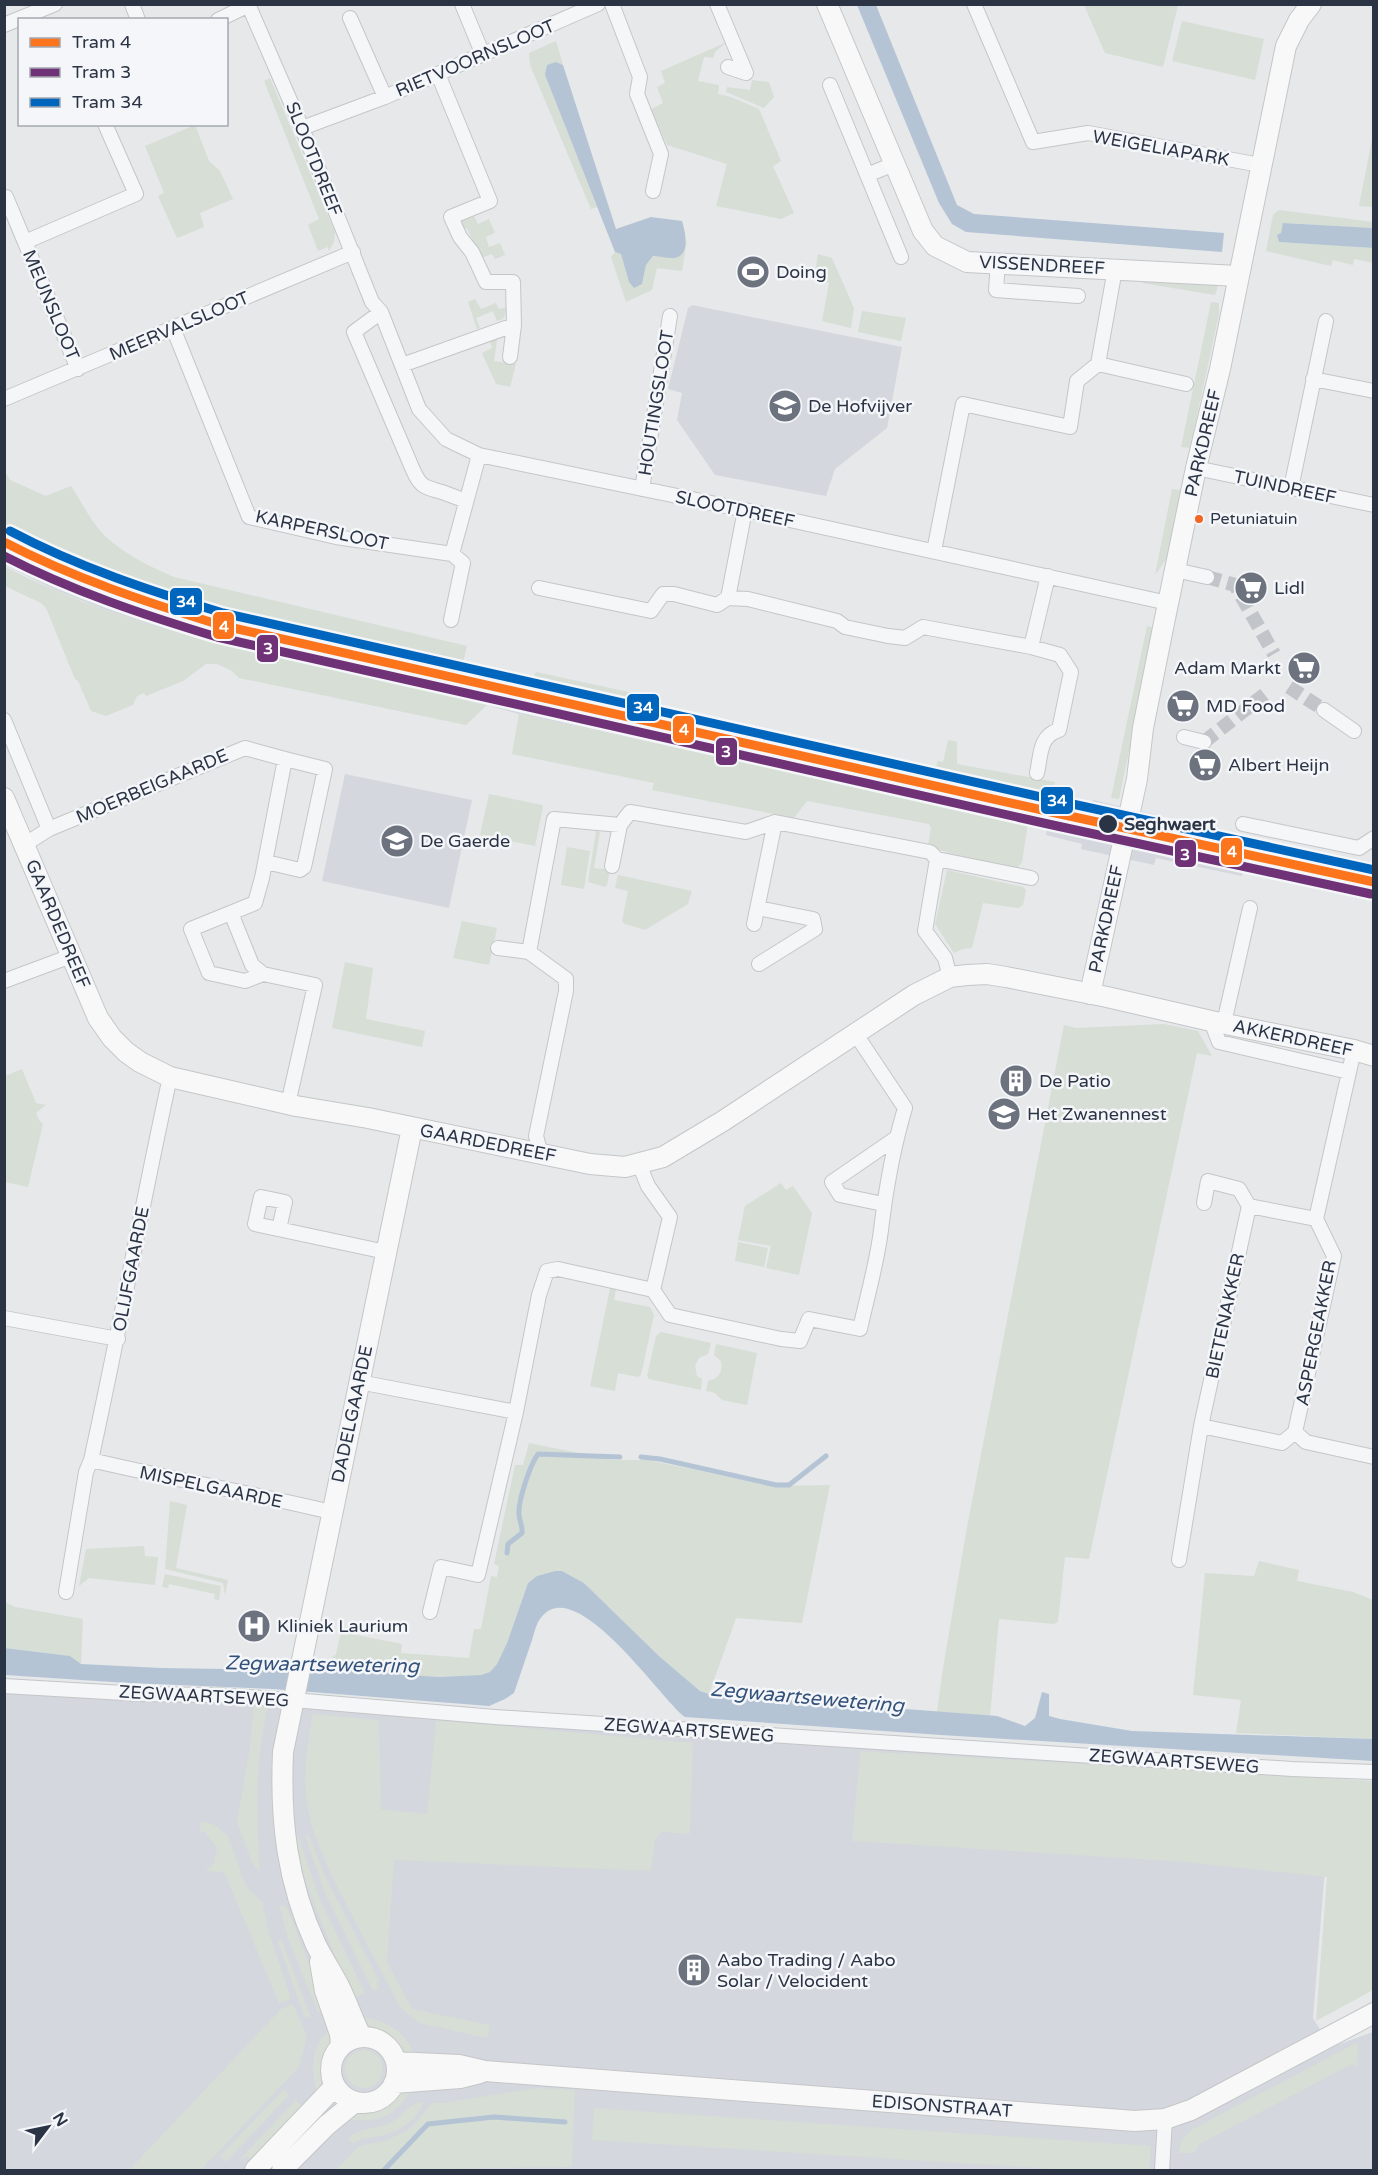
<svg xmlns="http://www.w3.org/2000/svg" width="1378" height="2175" viewBox="0 0 1378 2175" font-family="'Varela Round',sans-serif">
<style>
.built{fill:#d4d7dd}
.green{fill:#d6ded6}
.water{fill:#b4c4d5}
.lines{fill:none;stroke-linecap:round;stroke-linejoin:round}
.stream{stroke:#b4c4d5;stroke-width:5}
.street-tunnel{stroke:#c1c4c9;stroke-width:14;stroke-dasharray:14 7;stroke-linecap:butt}
.street-casing{stroke:#c4c6c8;stroke-width:16}
.secondary-casing{stroke:#c4c6c8;stroke-width:22}
.street{stroke:#f5f6f7;stroke-width:14}
.secondary{stroke:#f8f8f8;stroke-width:20}
.tram-1-casing{stroke:#f4f6f9;stroke-width:14}
.tram-2-casing{stroke:#f4f6f9;stroke-width:14}
.tram-3-casing{stroke:#f4f6f9;stroke-width:14}
.tram-1{stroke:#fc751c;stroke-width:9}
.tram-2{stroke:#703276;stroke-width:9}
.tram-3{stroke:#0065bd;stroke-width:9}
.bus-dot{fill:#f26522;stroke:#f4f6f9;stroke-width:2}
.stop-dot{fill:#2b3445;stroke:#f4f6f9;stroke-width:2}
.labels{text-anchor:middle;dominant-baseline:central;stroke-width:5;stroke-linejoin:round;paint-order:stroke}
.bus-label{font-size:16px;fill:#2b3445;stroke:#f4f6f9;text-anchor:start}
.street-label{font-size:18px;fill:#2b3445;stroke:#f4f6f9}
.poi-label{font-size:18px;fill:#2b3445;stroke:#f4f6f9;text-anchor:start}
.stop-label{font-size:18px;font-weight:bold;fill:#2b3445;stroke:#f4f6f9;text-anchor:start}
.water-label{font-size:20px;font-style:italic;fill:#34527a;stroke:#f4f6f9}
.line-badge{stroke:#f4f6f9;stroke-width:2}
.badge-label{font-size:16px;text-anchor:middle;font-weight:bold;fill:#fff}
</style>
<rect width="100%" height="100%" fill="#e6e8ea"/>
<path class="built" d="M692 305 902 347 887 428 835 469 826 496 715 475 677 420 682 393 668 389 688 308Z
M5 531 19 540 122 584 222 616 1052 806 1055 799 1090 808 1093 800 1165 817 1164 824 1249 843 1248 848 1373 872V901L1243 872 1242 876 1156 858 1154 865 1081 849 1082 844 1046 835 1047 828 1029 823 519 714 487 705 218 644 163 629 106 610 55 590 5 565Z
M345 774 472 800 449 908 322 881Z
M5 1689 275 1702 1332 1780 1313 2018 1331 2047 1373 2032V2170H5Z"/>
<path class="green" d="M1084 5H1178L1163 67 1105 53Z
M1182 21 1264 39 1255 80 1172 61Z
M556 41 563 65 556 62 545 75 597 207 591 209 530 65 529 53Z
M727 42 715 52 713 58 704 57 698 81 719 85 718 94 731 97 759 109 781 161 773 166 794 213 781 219 716 206 727 164 667 145 651 109 663 103 657 87 665 83 661 71Z
M270 78 335 232 334 242 329 251 328 247 318 251 308 225 319 219 264 81Z
M752 80 769 82 774 97 764 108 726 92 727 87 750 90Z
M195 125 209 161 220 171 233 199 200 213 204 227 177 238 158 196 164 193 145 146Z
M1373 134V207L1359 206Z
M1279 210 1373 222V228L1284 223 1279 240 1280 242 1373 248V263L1354 259 1353 265 1333 260 1331 266 1266 251 1273 215Z
M474 216 478 224 489 219 495 233 486 237 489 247 500 243 505 255 495 259 492 254 481 258 467 228 464 229 460 221Z
M687 240 682 271 657 268 652 290 626 302 611 257 615 252 621 254 629 282 642 284 646 265 653 256 680 255Z
M818 254 832 258 854 308 851 328 822 321 829 283 814 278Z
M1147 278 1219 282 1215 295 1142 283Z
M475 299 481 309 496 303 499 309 508 307 503 319 497 321 493 311 476 318 480 328 477 329 468 302Z
M1211 302 1219 303V314L1190 448 1181 447Z
M862 311 906 318 901 341 858 332Z
M490 340H497L494 361 516 364 510 387 496 384 482 353 492 348Z
M5 472 10 480 46 496 71 486C81 501 90 520 102 533 122 553 148 566 174 577L467 646 461 671C335 642 207 619 87 570 59 558 31 546 5 531Z
M1172 489 1181 490 1170 554 1155 575Z
M4 566C97 615 199 640 301 663 363 677 425 691 487 705L466 725 239 678 232 671 217 664H206L183 681 146 696 144 693 137 696 133 705 106 716 91 711 78 681 75 679 46 608 41 603 5 586Z
M1147 626 1155 628 1119 799 1111 798Z
M536 672 638 694 641 696 637 711 512 682 515 676 533 679Z
M519 714 1028 823 1022 862 1018 867H1011L962 857 928 846 931 828 929 824 807 801 794 818 652 790 654 783 512 754Z
M948 740 957 742V764L1055 782 1052 797 934 773 938 761 943 762Z
M489 794 542 805 543 807 535 846 480 835Z
M596 831 600 832 594 868 610 870 607 885 605 887 588 882Z
M567 847 590 851 584 889 561 885Z
M947 870 1023 887 1026 890 1023 905 1018 908 983 903 972 948 963 949 954 953 935 924Z
M618 875 692 891 688 904 645 930 625 924 622 921 628 891 615 888Z
M462 921 497 928 489 965 453 958Z
M345 962 373 968 366 1019 425 1031 422 1047 332 1028Z
M1164 1024 1198 1031 1212 1056 1197 1053 1089 1559 1065 1557 1058 1622 1054 1624 999 1619 990 1716 937 1712 943 1668 967 1527 1064 1025 1076 1028Z
M22 1069 36 1103 46 1105 36 1113 39 1120 43 1124 28 1187 5 1182V1076Z
M781 1183 786 1190 793 1186 812 1213 799 1275 766 1268 771 1246 738 1240 745 1206Z
M738 1242 768 1248 764 1267 735 1261Z
M610 1288 616 1289 614 1300 650 1307 654 1315 641 1375 638 1377 618 1373 615 1391 590 1386Z
M661 1332 711 1343 708 1354 699 1358 695 1366 697 1376 702 1379 701 1390 649 1379 647 1376 656 1336Z
M716 1344 757 1353 747 1405 722 1400 715 1393 706 1391 708 1381C719 1379 723 1372 721 1361L714 1355Z
M529 1443 613 1460H648L773 1486 830 1485 802 1623 736 1618 709 1694 700 1691 660 1657 584 1583 562 1571H555L537 1576 528 1583 507 1643 497 1664 490 1672 481 1675 439 1677 349 1671H319L320 1668 336 1654 341 1632 402 1644 401 1653 469 1658 474 1629H481L491 1576 497 1577 499 1566 494 1564 515 1465H523Z
M170 1501 187 1505 176 1568 228 1580 225 1595 223 1583 165 1569Z
M144 1546 145 1556 158 1557 155 1585 89 1578 79 1586 86 1549Z
M1259 1561 1299 1570 1297 1581 1353 1592 1373 1600V1739L1236 1733 1241 1700 1193 1695 1205 1573 1254 1576Z
M165 1574 221 1586 219 1600 214 1599 215 1594 169 1584 168 1588 162 1587Z
M5 1602 15 1607 83 1619 81 1664 70 1656 5 1648Z
M254 1704 269 1705C266 1712 265 1722 263 1731 255 1778 257 1825 260 1872L252 1863 237 1822 250 1746Z
M313 1714 379 1720 381 1809 427 1814 436 1720 693 1743 690 1834 662 1832 655 1840 651 1871 394 1860 387 1962 412 2009 490 2025 487 2038 419 2023 400 2007 396 1999C377 1964 358 1928 340 1892 326 1863 309 1830 306 1797 303 1770 308 1741 313 1714Z
M860 1751 1373 1781V1990L1316 2021 1327 1877 1184 1862 852 1841Z
M201 1821 215 1825 228 1836 245 1884 251 1892 262 1901 270 1936 291 1999 279 2003 224 1872 205 1871 214 1863 217 1848 205 1832H199Z
M305 1835H309L325 1876 379 1980 376 1982 379 1988 373 1991 325 1893Z
M298 1836 320 1900 365 1993 352 1999 306 1883 296 1842V1837Z
M279 1905 287 1907 326 2009 318 2012 288 1938Z
M282 1941 310 2016 305 2018 278 1942Z
M293 2004 307 2037 299 2067 201 2170H129L281 2009Z
M362 2017C386 2020 407 2031 414 2056 403 2053 400 2045 392 2038 382 2030 367 2029 362 2017Z
M331 2029C333 2042 325 2050 323 2063 321 2074 324 2082 317 2092 310 2070 311 2044 331 2029Z
M1358 2042 1357 2068 1352 2064 1200 2144 1194 2153H1179L1182 2139 1193 2129Z
M345 2069a19 19 0 1 1 38 0a19 19 0 1 1-38 0Z
M412 2088C400 2114 376 2125 349 2119 358 2109 368 2112 379 2108 392 2103 398 2091 412 2088Z
M537 2088 575 2090 572 2167 336 2170 359 2146 385 2141 404 2132 414 2125 432 2103H443Z
M284 2089 289 2095 226 2162 220 2156Z
M296 2100 306 2110 250 2159 246 2156 242 2160 241 2158Z
M423 2102C418 2122 394 2134 375 2137 367 2139 360 2137 353 2144L348 2139C361 2125 375 2131 392 2122 403 2116 410 2102 423 2102Z
M594 2108 1151 2146 1149 2170H1072L592 2140Z"/>
<path class="water" d="M857 5H876L957 205 974 214 1224 233 1222 252 966 232 952 224 939 203Z
M556 62 563 65 616 229 651 217 682 221C685 231 690 251 678 257 672 260 660 256 653 256L646 265 642 284 634 288 629 282 621 254 615 252 545 75 547 65Z
M1283 223 1373 228V248L1279 242 1277 235 1281 233Z
M555 1571H562L584 1583 660 1657 700 1691 709 1694 997 1716 1025 1726 1035 1718 1042 1692 1049 1694V1716L1060 1719 1132 1731 1373 1739V1761L941 1735 685 1717C662 1701 574 1569 540 1619 536 1624 534 1634 532 1640 526 1658 520 1675 514 1693L505 1699 489 1706 273 1689 128 1683 5 1675V1648L70 1656 81 1664 161 1668 349 1671 439 1677 481 1675 490 1672 497 1664 507 1643 528 1583 537 1576Z"/>
<g class="lines">
<path class="stream" d="M641 1457 660 1459 776 1485H789L826 1456
M507 1553 508 1544 522 1533C523 1526 519 1521 519 1514 518 1501 530 1465 538 1454L620 1457
M384 2170 428 2124 494 2117 565 2122"/>
<path class="street-tunnel" d="M1207 577 1235 585 1274 654
M1289 687 1324 710
M1204 742 1269 691"/>
<defs>
<path id="street" d="M132 4 138 20
M248 4 302 128 372 302 381 312 419 409 446 439 479 455 745 510 1168 603
M462 4 483 55
M612 4 640 77 637 94 661 154 653 191
M717 4 746 73 728 67
M974 4 1033 142 1088 133 1260 165
M350 18 385 97
M218 20 249 5
M4 25 55 4
M438 74 490 201 451 217 460 237 472 252 486 282H513L514 325 510 357
M830 85 901 257
M302 128 385 97 598 4
M867 175 894 164
M6 197 78 369
M25 242 136 194 105 124
M998 263 996 290 1078 296
M1115 269 1098 364 1186 384
M381 312 354 332 413 470C421 488 425 487 442 492 450 495 458 498 466 501
M173 328 249 517 336 537 452 554
M402 365 514 325
M1313 379 1374 391
M4 399 353 252
M1196 468 1374 505
M1291 488 1326 321
M642 489 670 316
M934 551 963 404 1070 427 1077 381 1098 364
M1175 570 1207 577
M539 588 651 611 663 594H674L717 605 728 598 748 599 837 621 845 627 888 636 905 638 923 627 1031 647
M728 598 745 510
M451 620 463 563 452 554 479 455
M1324 710 1354 731
M4 720 49 829
M1184 737 1204 742
M1037 773C1041 755 1039 736 1059 730L1071 672 1060 655 1031 647 1048 576
M1243 824 1359 848 1374 838
M24 845 49 829 245 748 285 759 262 878 255 903 191 929 209 973 245 981 263 974 315 985 288 1104
M937 859 925 931 945 958 950 977
M937 859 1031 878
M266 862 300 870 304 867 325 769 285 759
M612 866 620 825
M758 908 813 919 815 929 759 964
M231 913 252 965 263 974
M754 924 775 822
M498 948 529 952 566 979V991L536 1136 541 1154
M529 952 554 819 620 825 630 812 746 832 775 822 930 852 937 859
M4 981 71 956
M1211 1021 1219 1042 1349 1072
M1224 1023 1250 908
M1354 1050 1316 1219 1334 1256 1295 1432 1306 1442 1374 1457
M639 1164 648 1186 670 1217 653 1290
M883 1204 840 1195 832 1182 896 1138
M1249 1206 1316 1219
M279 1229 285 1202 261 1197 255 1224 386 1252
M4 1318 118 1339
M359 1382 516 1412
M1201 1426 1282 1443 1295 1432
M91 1460C171 1479 252 1493 331 1512
M1179 1560 1201 1426 1249 1206 1239 1189 1208 1181 1204 1203
M66 1592 86 1472 91 1460C119 1333 142 1204 170 1077
M430 1612 441 1567 478 1575 516 1412 539 1295 547 1271 558 1269 653 1290 670 1315 781 1339 800 1341 809 1319 860 1329C867 1297 877 1263 881 1230 886 1188 893 1148 905 1108L855 1033
M4 1686 141 1694 216 1695 293 1700 495 1717 1292 1769 1374 1772
M1162 2170 1165 2119"/>
<path id="secondary" d="M827 4 923 231 935 246 967 262 1238 276
M4 798 98 1018 112 1038 126 1052 140 1062 170 1077 296 1106 368 1118 590 1164 625 1167 663 1157 723 1121 914 995 950 977 967 975 987 974 1006 977 1107 997 1211 1021 1354 1050 1374 1056
M1090 994 1137 779 1143 728 1164 623 1196 468 1220 369 1286 46 1299 20 1311 4
M320 1962 325 1991 340 2034 341 2045
M361 2036C353 2020 347 2002 339 1986 332 1972 323 1959 316 1945 287 1882 280 1821 283 1752L412 1128
M331 2070a33 33 0 1 1 66 0a33 33 0 1 1-66 0Z
M396 2062 459 2065 485 2071 1135 2121 1165 2119 1191 2110 1374 2013
M394 2083 460 2078 480 2073
M255 2170 335 2086
M282 2170 327 2125 355 2102"/>
</defs>
<use href="#street" class="street-casing"/>
<use href="#secondary" class="secondary-casing"/>
<use href="#street" class="street"/>
<use href="#secondary" class="secondary"/>
<defs>
<path id="tram-1" d="M4 542C73 578 146 602 220 625L1051 812 1374 882"/>
<path id="tram-2" d="M4 556C72 591 144 615 217 637L1048 824 1371 894"/>
<path id="tram-3" d="M10 531C78 567 150 591 223 613L1054 800 1374 870"/>
</defs>
<use href="#tram-1" class="tram-1-casing"/>
<use href="#tram-2" class="tram-2-casing"/>
<use href="#tram-3" class="tram-3-casing"/>
<use href="#tram-1" class="tram-1"/>
<use href="#tram-2" class="tram-2"/>
<use href="#tram-3" class="tram-3"/>
</g>
<defs>
<symbol id="stadium-disc" viewBox="-11 -11 22 22"><circle r="9.5" fill="#6c737f" stroke="#f4f6f9"/><path d="M0-5a6.5 5 0 1 0 0 10a6.5 5 0 1 0 0-10ZM-3.5-1.8h7v3.6h-7Z" fill="#fff"/></symbol>
<symbol id="school-disc" viewBox="-11 -11 22 22"><circle r="9.5" fill="#6c737f" stroke="#f4f6f9"/><path d="M0-5L7-2L0 1L-7-2ZM-4 1L0 2.5L4 1V4Q0 6-4 4Z" fill="#fff"/></symbol>
<symbol id="supermarket-disc" viewBox="-11 -11 22 22"><circle r="9.5" fill="#6c737f" stroke="#f4f6f9"/><path d="M-6-5.5h2.5l.6 2H6L4.5 2H-2.5L-4.4-4H-6ZM-1.5 3.2a1.3 1.3 0 1 0 .1 0ZM3 3.2a1.3 1.3 0 1 0 .1 0Z" fill="#fff"/></symbol>
<symbol id="building-disc" viewBox="-11 -11 22 22"><circle r="9.5" fill="#6c737f" stroke="#f4f6f9"/><path d="M-4-6H4V6H1V3H-1V6H-4ZM-2.5-4.3h1.7v1.8h-1.7ZM.8-4.3h1.7v1.8H.8ZM-2.5-1h1.7V.8h-1.7ZM.8-1h1.7V.8H.8Z" fill="#fff"/></symbol>
<symbol id="hospital-disc" viewBox="-11 -11 22 22"><circle r="9.5" fill="#6c737f" stroke="#f4f6f9"/><path d="M-5-5h3v3.5h4V-5h3V5h-3V1.5h-4V5h-3Z" fill="#fff"/></symbol>
</defs>
<g fill-rule="evenodd">
<use href="#stadium-disc" x="734" y="253" width="38" height="38"/>
<use href="#school-disc" x="766" y="387" width="38" height="38"/>
<use href="#supermarket-disc" x="1232" y="569" width="38" height="38"/>
<use href="#supermarket-disc" x="1285" y="649" width="38" height="38"/>
<use href="#supermarket-disc" x="1164" y="687" width="38" height="38"/>
<use href="#supermarket-disc" x="1186" y="746" width="38" height="38"/>
<use href="#school-disc" x="378" y="822" width="38" height="38"/>
<use href="#building-disc" x="997" y="1062" width="38" height="38"/>
<use href="#school-disc" x="985" y="1095" width="38" height="38"/>
<use href="#hospital-disc" x="235" y="1607" width="38" height="38"/>
<use href="#building-disc" x="675" y="1951" width="38" height="38"/>
</g>
<circle class="bus-dot" cx="1199" cy="519" r="5"/>
<circle class="stop-dot" cx="1108" cy="824" r="10"/>
<g class="labels">
<g class="bus-label">
<text x="1210" y="519">Petuniatuin</text>
</g>
<g class="street-label">
<text transform="translate(475 58) rotate(-23)">RIETVOORNSLOOT</text>
<text transform="translate(1161 148) rotate(10)">WEIGELIAPARK</text>
<text transform="translate(314 159) rotate(68)">SLOOTDREEF</text>
<text transform="translate(1042 265) rotate(3)">VISSENDREEF</text>
<text transform="translate(51 305) rotate(67)">MEUNSLOOT</text>
<text transform="translate(179 326) rotate(-23)">MEERVALSLOOT</text>
<text transform="translate(656 403) rotate(-81)">HOUTINGSLOOT</text>
<text transform="translate(1203 443) rotate(-77)">PARKDREEF</text>
<text transform="translate(1285 487) rotate(12)">TUINDREEF</text>
<text transform="translate(735 509) rotate(12)">SLOOTDREEF</text>
<text transform="translate(322 530) rotate(12)">KARPERSLOOT</text>
<text transform="translate(152 786) rotate(-23)">MOERBEIGAARDE</text>
<text transform="translate(1106 919) rotate(-78)">PARKDREEF</text>
<text transform="translate(58 924) rotate(67)">GAARDEDREEF</text>
<text transform="translate(1293 1038) rotate(12)">AKKERDREEF</text>
<text transform="translate(488 1143) rotate(11)">GAARDEDREEF</text>
<text transform="translate(131 1269) rotate(-79)">OLIJFGAARDE</text>
<text transform="translate(1225 1316) rotate(-78)">BIETENAKKER</text>
<text transform="translate(1316 1333) rotate(-79)">ASPERGEAKKER</text>
<text transform="translate(352 1414) rotate(-78)">DADELGAARDE</text>
<text transform="translate(211 1487) rotate(12)">MISPELGAARDE</text>
<text transform="translate(204 1696) rotate(3)">ZEGWAARTSEWEG</text>
<text transform="translate(689 1730) rotate(4)">ZEGWAARTSEWEG</text>
<text transform="translate(1174 1761) rotate(4)">ZEGWAARTSEWEG</text>
<text transform="translate(942 2106) rotate(4)">EDISONSTRAAT</text>
</g>
<g class="poi-label">
<text x="776" y="272">Doing</text>
<text x="808" y="406">De Hofvijver</text>
<text x="1274" y="588">Lidl</text>
<text x="1281" y="668" text-anchor="end">Adam Markt</text>
<text x="1206" y="706">MD Food</text>
<text x="1228" y="765">Albert Heijn</text>
<text x="420" y="841">De Gaerde</text>
<text x="1039" y="1081">De Patio</text>
<text x="1027" y="1114">Het Zwanennest</text>
<text x="277" y="1626">Kliniek Laurium</text>
<text x="717" y="1960">Aabo Trading / Aabo<tspan x="717" dy="21">Solar / Velocident</tspan></text>
</g>
<g class="stop-label">
<text x="1124" y="824">Seghwaert</text>
</g>
<g class="water-label">
<text transform="translate(322 1665) rotate(1)">Zegwaartsewetering</text>
<text transform="translate(807 1698) rotate(5)">Zegwaartsewetering</text>
</g>
</g>
<g class="line-badge">
<rect x="169" y="587" width="34" height="29" rx="6" fill="#0065bd"/>
<rect x="212" y="611" width="23" height="29" rx="6" fill="#fc751c"/>
<rect x="256" y="634" width="23" height="29" rx="6" fill="#703276"/>
<rect x="626" y="693" width="34" height="29" rx="6" fill="#0065bd"/>
<rect x="672" y="715" width="23" height="29" rx="6" fill="#fc751c"/>
<rect x="715" y="737" width="23" height="29" rx="6" fill="#703276"/>
<rect x="1040" y="786" width="34" height="29" rx="6" fill="#0065bd"/>
<rect x="1220" y="837" width="23" height="29" rx="6" fill="#fc751c"/>
<rect x="1174" y="839" width="23" height="29" rx="6" fill="#703276"/>
</g>
<g class="badge-label">
<text x="186" y="607">34</text>
<text x="224" y="632">4</text>
<text x="268" y="654">3</text>
<text x="643" y="713">34</text>
<text x="684" y="735">4</text>
<text x="726" y="757">3</text>
<text x="1057" y="806">34</text>
<text x="1232" y="857">4</text>
<text x="1185" y="860">3</text>
</g>
<rect width="1378" height="2175" fill="none" stroke="#2b3445" stroke-width="12"/>
<rect x="18" y="18" width="210" height="108" fill="#f4f6f9" stroke="#a4a8b1" stroke-width="1.5"/>
<rect x="30" y="38" width="30" height="9" fill="#fc751c" stroke="#a4a8b1" stroke-width="1.5"/>
<text x="72" y="48" font-size="18" fill="#2b3445">Tram 4</text>
<rect x="30" y="68" width="30" height="9" fill="#703276" stroke="#a4a8b1" stroke-width="1.5"/>
<text x="72" y="78" font-size="18" fill="#2b3445">Tram 3</text>
<rect x="30" y="98" width="30" height="9" fill="#0065bd" stroke="#a4a8b1" stroke-width="1.5"/>
<text x="72" y="108" font-size="18" fill="#2b3445">Tram 34</text>
<g transform="translate(48 2127) rotate(58)" stroke="#f4f6f9" stroke-width="4.5" paint-order="stroke">
<path d="M0-4.5L10 22L0 15L-10 22Z" fill="#2b3445"/>
<text y="-9" font-size="16" font-weight="bold" text-anchor="middle" fill="#2b3445">N</text>
</g>
</svg>
